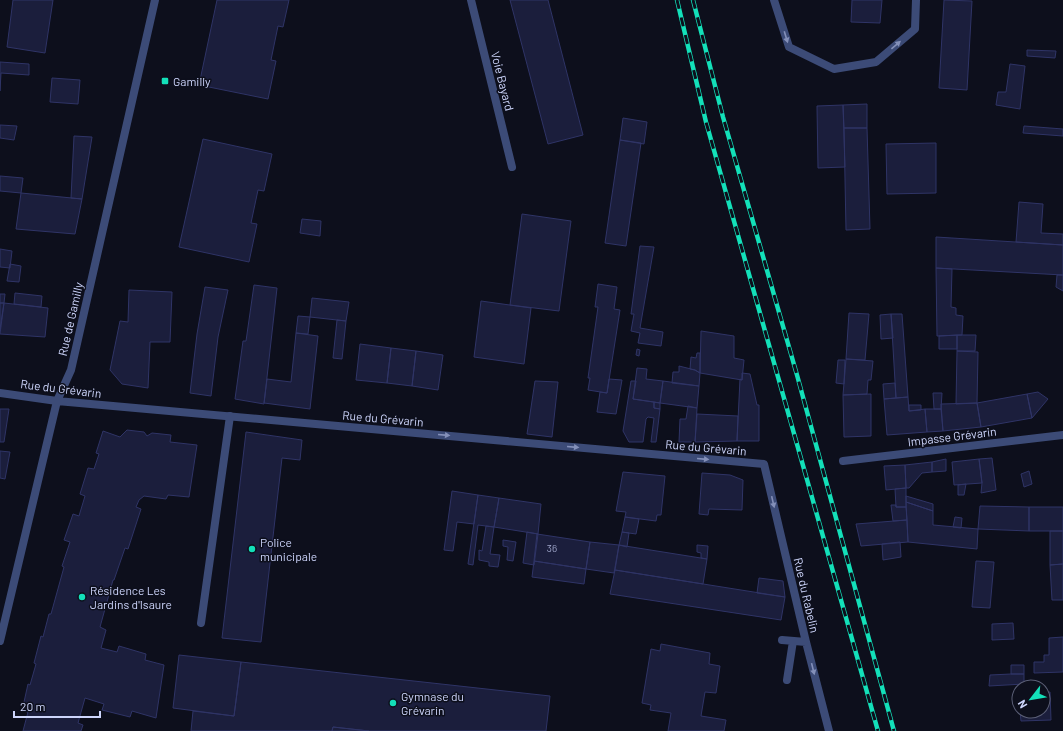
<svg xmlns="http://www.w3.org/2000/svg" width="1063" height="731" viewBox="0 0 1063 731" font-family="Barlow,sans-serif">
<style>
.building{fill:#1b1e3c;stroke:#2f3466}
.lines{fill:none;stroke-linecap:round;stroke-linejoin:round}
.service{stroke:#3c4b77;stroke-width:8}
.minor{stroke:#3c4b77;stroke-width:8}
.rail-casing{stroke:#13e0b9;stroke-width:4.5}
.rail{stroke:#0d0f1c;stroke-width:3;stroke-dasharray:9;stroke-linecap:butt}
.oneway{fill:#8490b9}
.poi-dot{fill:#13e0b9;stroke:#0d0f1c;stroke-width:1.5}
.labels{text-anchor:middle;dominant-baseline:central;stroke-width:3;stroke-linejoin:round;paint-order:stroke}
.number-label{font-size:10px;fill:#a0a7cb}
.poi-label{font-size:12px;fill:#cdd5fb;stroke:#0d0f1c;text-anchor:start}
.street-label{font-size:12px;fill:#cdd5fb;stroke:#0d0f1c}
</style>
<rect width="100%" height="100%" fill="#0d0f1c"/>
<path class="building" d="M13 0H53L45 53 7 47Z
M217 0H289L283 27 278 26 271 60 276 61 268 99 199 85Z
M510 0H548L583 135 548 144Z
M852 0H882L880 23 851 22Z
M944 0 972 1 967 90 939 88Z
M1027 50 1056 51 1055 58 1027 56Z
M0 62 29 64V75L1 73 0 91Z
M1010 64 1025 66 1020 109 996 105 998 92H1006Z
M52 78 80 80 78 104 50 102Z
M867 104V128H844L843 105Z
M843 105 845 167 818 168 817 106Z
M623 118 647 122 644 144 620 140Z
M0 125 17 126 14 140 0 138Z
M1024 126 1063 129V136L1023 133Z
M844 128H867L870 229 846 230Z
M74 136 92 137 82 199 71 198Z
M203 139 272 154 264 191 258 190 251 223 257 224 249 262 179 247Z
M620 140 641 143 626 246 605 243Z
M936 143V193L887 194 886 144Z
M0 176 23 178 21 193 0 191Z
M21 193 82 199 75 234 16 229Z
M1019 202 1043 204 1041 233 1063 234V245L1016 242Z
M522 214 571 221 559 311 510 305Z
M302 219 321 221 320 236 300 233Z
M936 237 1063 245V275L936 268Z
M640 246 654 247 640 328 663 332 661 346 638 343 640 333 631 331 634 314H631Z
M0 249 12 251 10 268 0 267Z
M10 264 21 266 19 282 7 281Z
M936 268 952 269 951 307 956 308V315L963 316 962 335 937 336Z
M1057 275H1063V291L1056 287Z
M598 284 617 287 614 309 620 310 607 393 588 390 590 378H588L598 307H595Z
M254 285 277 288 264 404 235 399 243 341H246Z
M205 287 228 290 218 337 211 396 190 393 197 334Z
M129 290 172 292 170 342H150L148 388 122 384 110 370 120 321 128 322Z
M15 293 42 296 41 307 14 304Z
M0 294H5L4 303H0Z
M312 298 349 302 346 321 310 317Z
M481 301 531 308 524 364 474 357Z
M0 303H4L0 329Z
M4 303 48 308 45 337 0 334Z
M849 313 869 314 865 360 846 359Z
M891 314 893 338 881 339 880 315Z
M891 314H902L908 397 896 398Z
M298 316 310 317 308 334 296 333Z
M337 320 346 321 342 359 333 358Z
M701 331 734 336V358L744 360 742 380 700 373Z
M296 333 318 336 310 409 264 403 267 379 291 382Z
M957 335V349H939V336Z
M957 335H976L975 351H957Z
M360 344 391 348 387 383 356 380Z
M391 348 416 351 412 386 387 383Z
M637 349 640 350 639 356 636 355Z
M416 351 443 355 438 390 412 386Z
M957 351 978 352 977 403 956 404Z
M697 353H700V373L695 370 690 369 691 357 696 358Z
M846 359 873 361 871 380H868L867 394 843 395Z
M838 360H845L844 384 836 383Z
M679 366 695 370 700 373 699 386 672 383 673 372H679Z
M637 368 647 369 646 379 663 381 660 403 633 399Z
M742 373 750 374 757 405H759V441H737L740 379 742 380Z
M609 379 622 380 616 414 597 412 600 392 607 393Z
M535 381 558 382 552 437 527 434Z
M631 381H636L633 399 654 402V408L660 409 656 442H651L654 418 648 417 646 419 643 442H629L623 431Z
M663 381 699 386 697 408 660 403Z
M895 383 896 398 884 399 883 384Z
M1038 392 1048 399 1032 418 1027 394Z
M933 393H942L941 409H934Z
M871 394V436L844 437 843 395Z
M1027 394 1032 418 981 427 977 403Z
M908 397 909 411 925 409 927 432 887 435 884 399Z
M654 402 660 403V409L654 408Z
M977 403 981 427 943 431 941 404Z
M909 405H921V410L909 411Z
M688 406 697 408 695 442H679L680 419H686Z
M0 409H9L4 442H0Z
M925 409H941L943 431 927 432Z
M697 414 738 416 737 441 695 442Z
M127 430 144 432 147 436 152 433 171 435 170 442 197 445 189 497 168 495 166 499 144 496 139 500 136 507 141 509 128 549 125 548 114 580H113L100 627 106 630 101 648 117 652 119 646 146 654 145 660 164 665 156 718 132 711 130 717 102 710 104 704 85 698 78 723 83 725 81 731H23L28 712 22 711 28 684 30 685 36 664 34 663 41 636 43 637 49 614H51L64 567 62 566 70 542 64 540 73 514 79 516 85 496 80 494 88 468 94 469 99 454 96 453 103 431 120 437Z
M246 432 302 440 300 460 282 458 261 642 222 638Z
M0 451 10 452 5 479 0 478Z
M992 458 996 490 981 493 982 483 979 459Z
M946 459V471L932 472V462Z
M979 459 982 483 954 485 952 462Z
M932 462V472L922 473 909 488H906L905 465Z
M905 465 906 488 886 490 884 466Z
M1029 471 1032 484 1024 487 1021 474Z
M623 472 665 476 661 515H657L656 521 625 517 626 512 616 511Z
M702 473 730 475 743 480 742 510 709 509 708 515 699 514Z
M966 484 964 495H958V485Z
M906 488V507H896L895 489Z
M452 491 478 495 474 524 457 522 453 551 444 550Z
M478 495 499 498 494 527 478 525 473 565 468 564Z
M906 496 933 504V511L906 502Z
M499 498 541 504 538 534 494 527Z
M906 502 933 511V525L978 529 977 549 908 542Z
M891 505H896V507H906L907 520 893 521Z
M980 506 1029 507V531L978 529Z
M1029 507H1063V531H1029Z
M625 517 639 519 636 534 622 532Z
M955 517 962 518 961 528 953 527Z
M907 520 908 542 861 546 856 524Z
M486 526 494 527 490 554 500 555 498 567 489 566V562L479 560V550L482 551Z
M1050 531H1063V564L1050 565Z
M527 532 538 534 534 565 523 563Z
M622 532 629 533 627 547 619 545Z
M537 534 590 542 586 569 534 561Z
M503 540 516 542 513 561 507 560 508 547 503 546Z
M590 542 619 545 614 573 586 569Z
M900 542 901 557 883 560 882 544Z
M619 545 707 559 703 584 615 570Z
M697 545 708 546 707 559 701 558V553L697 552Z
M534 561 586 569 584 584 532 577Z
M976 561 994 562 990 608 972 607Z
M1063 564V600H1052L1050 565Z
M615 570 785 597 781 620 610 594Z
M759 578 783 581 785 597 757 593Z
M1013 623 1014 639 992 640V624Z
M1063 637V672L1034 673V662H1044V655H1049V638Z
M661 644 710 653 709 664 720 666 716 693 705 692 701 716 726 720 724 731H668L671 713 650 710 651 705 642 703 651 649 660 651Z
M179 655 241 662 234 716 173 708Z
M241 662 550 696 546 731H369L333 727 332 731H191L193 711 234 716Z
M1011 665H1024V674H1011Z
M1011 674H1024V684L989 686 990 675Z
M1043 692H1050L1051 720 1021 721 1020 711H1043Z
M333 727 369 731H332Z"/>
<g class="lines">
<path class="service" d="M201 623 230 416"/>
<path class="minor" d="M471 0 512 167
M774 0 789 47 834 69 876 62 915 29 916 0
M0 393 57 401 764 464 806 642 829 731
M843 461 1063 435
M782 640 806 642
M0 641 57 401 71 370 155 0
M787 680 793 641"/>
<defs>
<path id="rail" d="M677 0 706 122 878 731
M693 0 723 117 797 375 894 731"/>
</defs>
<use href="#rail" class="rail-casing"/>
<use href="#rail" class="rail"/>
</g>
<defs><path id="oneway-solid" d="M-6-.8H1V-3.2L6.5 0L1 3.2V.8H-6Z"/></defs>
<g class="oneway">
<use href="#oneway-solid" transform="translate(786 37) rotate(73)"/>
<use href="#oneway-solid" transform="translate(896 45) rotate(-40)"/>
<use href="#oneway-solid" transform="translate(444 435) rotate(5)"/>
<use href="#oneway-solid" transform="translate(573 447) rotate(5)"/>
<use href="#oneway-solid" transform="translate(703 459) rotate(5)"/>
<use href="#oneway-solid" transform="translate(773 502) rotate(77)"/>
<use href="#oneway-solid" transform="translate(813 669) rotate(76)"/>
</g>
<g class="poi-dot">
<rect x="161" y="77" width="8" height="8" rx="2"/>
<circle cx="252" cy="549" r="4"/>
<circle cx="82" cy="597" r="4"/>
<circle cx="393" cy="703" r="4"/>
</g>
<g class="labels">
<g class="number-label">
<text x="552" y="548">36</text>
</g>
<g class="poi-label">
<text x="173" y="81">Gamilly</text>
<text x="260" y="542">Police<tspan x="260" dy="14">municipale</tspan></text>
<text x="90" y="590">Résidence Les<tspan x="90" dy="14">Jardins d'Isaure</tspan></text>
<text x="401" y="696">Gymnase du<tspan x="401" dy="14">Grévarin</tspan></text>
</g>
<g class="street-label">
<text transform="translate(503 81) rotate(76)">Voie Bayard</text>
<text transform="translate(70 319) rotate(-77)">Rue de Gamilly</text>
<text transform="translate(61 388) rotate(7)">Rue du Grévarin</text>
<text transform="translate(383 418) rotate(5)">Rue du Grévarin</text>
<text transform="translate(952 436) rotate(-7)">Impasse Grévarin</text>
<text transform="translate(706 447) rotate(5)">Rue du Grévarin</text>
<text transform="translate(807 595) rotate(77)">Rue du Rabelin</text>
</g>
</g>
<g transform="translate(1031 699) rotate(239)"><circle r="19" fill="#0d0f1c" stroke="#5a5e75"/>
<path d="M0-3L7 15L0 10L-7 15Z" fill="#13e0b9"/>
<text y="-6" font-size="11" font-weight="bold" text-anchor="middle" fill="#cdd5fb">N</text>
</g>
<path d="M14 711v6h86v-6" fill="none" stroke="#cdd5fb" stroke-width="2"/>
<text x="20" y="711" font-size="12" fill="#cdd5fb" stroke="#0d0f1c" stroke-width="3" paint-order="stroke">20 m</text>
</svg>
